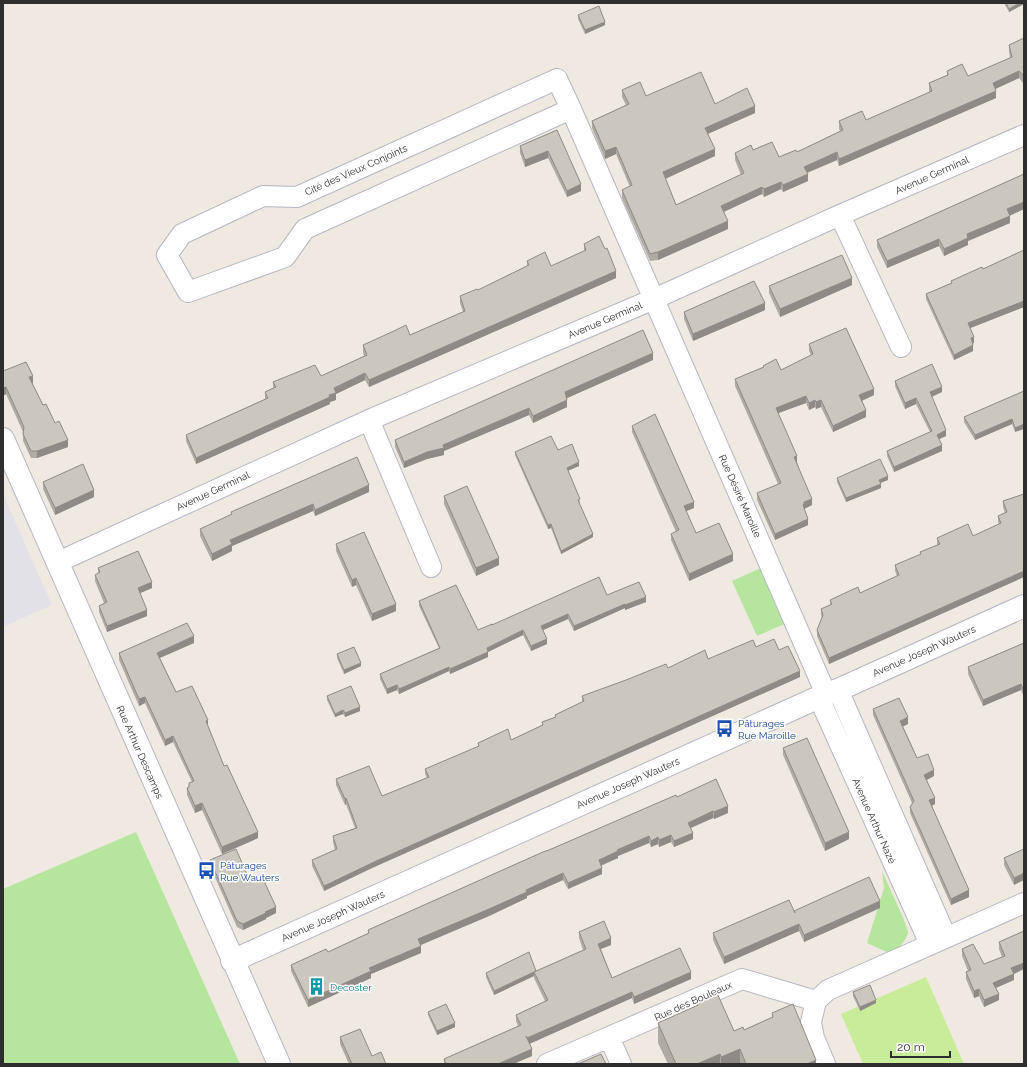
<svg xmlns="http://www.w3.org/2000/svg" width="1027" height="1067" viewBox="0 0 1027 1067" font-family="Raleway,sans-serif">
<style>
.industrial{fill:#e3e1e8}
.green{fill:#b6e59e}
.pitch{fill:#c9ec9a}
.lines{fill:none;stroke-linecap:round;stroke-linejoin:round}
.street-casing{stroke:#b4b7c1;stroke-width:22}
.secondary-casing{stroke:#b4b7c1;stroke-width:24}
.street{stroke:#fff;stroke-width:20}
.secondary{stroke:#fff;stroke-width:22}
.wall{fill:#afaba4}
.shaded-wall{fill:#8e8b86}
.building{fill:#cbc7bf;stroke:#8e8b86}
.labels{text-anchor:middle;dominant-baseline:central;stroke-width:3;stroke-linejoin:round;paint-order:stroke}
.street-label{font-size:10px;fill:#2e2e2e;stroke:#fff}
.transit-label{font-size:10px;fill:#164399;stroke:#fff;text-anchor:start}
.culture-label{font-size:10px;fill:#0d838f;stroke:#fff;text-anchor:start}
</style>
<rect width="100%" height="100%" fill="#efe9e1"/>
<path class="industrial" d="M3 494 52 605 3 627Z"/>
<path class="green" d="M763 567 787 623 757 636 732 581Z
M136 832 240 1064H3V889Z
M882 871 905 922 908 933C904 944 899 948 889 953L867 943 884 888Z"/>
<path class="pitch" d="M926 977 964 1064H863L841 1014Z"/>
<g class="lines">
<defs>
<path id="street" d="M571 109 305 229 285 257 188 292 167 255 182 234 263 196 297 197 557 79 571 109 826 694
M840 215 901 347
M369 420 431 567
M58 562 369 420 654 299 840 215 1024 135
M838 690 946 937
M819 698 930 944
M816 1001 828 990 1024 903
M816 1001 811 1022 814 1038 825 1064
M547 1064 609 1037
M621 1064 609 1037 742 979 816 1001"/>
<path id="secondary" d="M3 439 279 1064
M232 961 826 694 838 690 1024 606"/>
</defs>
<use href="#street" class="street-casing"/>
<use href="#secondary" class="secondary-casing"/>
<use href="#street" class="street"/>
<use href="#secondary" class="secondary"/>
</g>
<path class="wall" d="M1004 3H1024V4L1009 12Z
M578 15 605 25 585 34 578 19Z
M1024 38 1023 83 1019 78 995 89 996 98 839 166 837 160 807 173 808 181 783 192 781 189 764 197 762 194 724 212 728 229 658 260 650 261 622 198V190L630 187 616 154 605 159 592 128V121L626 105 622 97V90L646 96 715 104 755 113 708 134 715 156 665 178 676 205 741 175 735 160V153L753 150 779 157 797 152 840 131 839 129V121L866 120 929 93V83L947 75V71L968 76 1010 58 1009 52V45Z
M557 130 581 191 567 197 548 158 525 167 520 153V146Z
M1024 174V209L1009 216 1010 223 968 241V245L944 256 939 246 887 268 877 247V240Z
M584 244 616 278 369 387 365 380 336 394V400L330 402V404L196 464 186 441V435L265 399V392L273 388V382L321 376 364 356 363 352V345L410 335 463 312 460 303V296L478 290 527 266V261L551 266 584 251Z
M1024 250V307L970 328 974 343H972L973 351 954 360 926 299V294L951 283V281L983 269Z
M852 285 780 317 769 293V286Z
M765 310 693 341 684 319V312Z
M809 344 874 395 862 401 866 417 833 432 821 407 816 409 815 407 809 410 806 403 778 413 797 462 812 505 804 509 808 525 775 540 757 500V493L778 484 735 386V379L763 367V366L781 370 811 355 809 351Z
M653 360 567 398V407L533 423 529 415 444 451V455L427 459 404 468 395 447V440Z
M3 371 33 383H32L43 405 55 423 68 447 37 458H31L23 441V432L6 394 3 396Z
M895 381 942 392 932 397 946 436 939 439 942 451 894 472 887 456V451L930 432 916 404 905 409 895 386Z
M1024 391 1015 432 1012 424 975 440 964 422V417Z
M632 426 694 508 686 511 696 533 733 561 689 581 671 540V534L676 532 632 432Z
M558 450 579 466 568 471 580 502 579 503 593 537 561 554 551 528 548 529 515 455V452Z
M837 478 888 480 881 483V488L846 502 837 482Z
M43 482 94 497 55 515 43 489Z
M369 492 315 516 313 511 232 546V551L212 561 200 536V529L231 515V512Z
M1024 494V577L829 664 817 636V630L822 618 821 615V609L830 605V600L860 593 897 576 895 571V565L920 555V552L937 545V538L973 536 999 524 998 522V516L1005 513 1003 507V501Z
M444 496 499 565 476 576 444 504Z
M336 544 396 611 372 621 356 585 352 587 336 551Z
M98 568 152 588 140 593 147 616 107 632 99 612V606L104 603 95 581V575L98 573Z
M607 595 646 602 625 610V608L574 631 568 619 543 630 547 644 531 651 523 635 488 652V657L450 674 449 671 399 694 397 690 387 694 380 679V674L439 648 419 606V601L478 630 492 625Z
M194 643 160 658 176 692 208 726 224 766 258 838 222 854 202 810 195 813 187 795V788L189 787V783L192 782 173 742 165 746 145 703 139 706 119 660V653Z
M1024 643V697L1021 690 983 706 968 674V667Z
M756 647 779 650 800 677 372 868 324 891 312 866V860L335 850 333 842V836L355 828 346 804 345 805 336 785V779L382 796 427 778 425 774V769L478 747V743L511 740 542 725V722L555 717V715L582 702V696L668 668 708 659Z
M337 654 361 666 344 674 337 658Z
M327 696 360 711 345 717 343 714 335 717 327 700Z
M873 709 908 724 903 726 917 758 934 776 927 780 935 804 932 806 969 897 951 905 910 813V807L912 803 873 715Z
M783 748 849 839 825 851 783 755Z
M677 797 728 813 714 819 713 818 691 828 693 839 674 847 671 842 659 847 658 844 651 847 649 843 618 856V858L601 866 602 874 568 889 563 880 527 896V898L489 916 421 945V953L371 974V978L308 1007 291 971V965L328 952 368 933V930L549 850Z
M1024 849 1014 885 1004 865V858Z
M210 860 249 879 276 913 266 918V919L243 930 237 927 210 866Z
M880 908 804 942 799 931 724 964 713 940V933L794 911Z
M579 932 611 945 601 949 612 978 691 979 634 1004 632 998 529 1044 532 1056 513 1064H444V1059L518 1026 516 1021V1015L545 1001 534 978V976L494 995 486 977V973L536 971 583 950 579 938Z
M999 942 1014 974V980L996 988 999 1000 984 1007 979 996 974 998 966 979V972L968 971 962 956V949L984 964 1002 957 999 949Z
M853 992 876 1003 860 1011 853 996Z
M697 1002 734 1031 744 1030 772 1017V1013L816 1064H668L658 1043V1023L697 1006Z
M428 1012 455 1027 437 1035 428 1015Z
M340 1037 372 1056 386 1064H349L340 1044Z"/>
<path class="shaded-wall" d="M1020 3H1024V4L1009 12V9Z
M605 22V25L585 34V30Z
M1019 71V78L993 90V83Z
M1023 75H1024V82L1023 83Z
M996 91V98L839 166V159Z
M755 106V113L705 135V128Z
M616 147V154L605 159V151Z
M715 149V156L663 180V172Z
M548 151V158L525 167V160Z
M837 152V160L804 174V167Z
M808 174V181L783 192V185Z
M781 182V189L764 197V189Z
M581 184V191L567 197V191Z
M762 187V194L721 213V206Z
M1024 202V209L1007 217V209Z
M1010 216V223L968 241V245L944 256V249L967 234Z
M728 221V229L658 260V252Z
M939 239V246L887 268V261Z
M616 271V278L369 387V380Z
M852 278V285L780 317V309Z
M1024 301V307L968 329V323Z
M765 303V310L693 341V334Z
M974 337V343L971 344V338Z
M973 345V351L954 360V355Z
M653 353V360L565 399V392Z
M365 373V380L336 394V400L330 402V404L196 464V458L329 395 334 388Z
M33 376V383L29 385V377Z
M6 387V394L3 396V388Z
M942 387V392L930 397V392Z
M874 389V395L859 402V395Z
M806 396V403L776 414V408Z
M916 398V404L905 409V403Z
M567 400V407L533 423V416Z
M815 400V407L809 410V403Z
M821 400V407L816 409V402Z
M529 408V415L444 451V455L427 459 404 468V462Z
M866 410V417L833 432V426Z
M1012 419V424L975 440V435Z
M1024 424V429L1015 432V428Z
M946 430V436L937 440V435Z
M68 440V447L37 458V451Z
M942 445V451L894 472V467Z
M797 456V462L794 464V457Z
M579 462V466L567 471V468Z
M888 476V480L879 483V480Z
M881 484V488L846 502V498Z
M369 485V492L315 516V510Z
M94 490V497L55 515V508Z
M812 499V505L804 509 803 505 804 502Z
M694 502V508L684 512V506Z
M313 504V511L232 546V551L212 561V554L230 540Z
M808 519V525L775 540V534Z
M551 524V528L548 529V525Z
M593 534V537L561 554V551Z
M733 554V561L689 581V574Z
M499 558V565L476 576V568Z
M1024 571V577L829 664V658Z
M356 578V585L352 587V580Z
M152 582V588L138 594V588Z
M646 597V602L625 610V605Z
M396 604V611L372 621V614Z
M625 604V608L574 631V626Z
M147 610V616L107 632V626Z
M568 614V619L541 631V626Z
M523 630V635L488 652V657L450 674V669L487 648Z
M194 636V643L157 659V653Z
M547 639V644L531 651V646Z
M361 663V666L344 674V670Z
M449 667V671L399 694V689Z
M800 671V677L372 868 324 891V886L372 863Z
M1021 684V690L983 706V700Z
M397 685V690L387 694V689Z
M145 697V703L139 706V699Z
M360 707V711L345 717V713Z
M343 710V714L335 717V714Z
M908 717V724L900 728V721Z
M208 720V726L206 721Z
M173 736V742L165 746V740Z
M934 770V776L924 781V775Z
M346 798V804L345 805V799Z
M935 798V804L929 807V800Z
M202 803V810L195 813V806Z
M728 806V813L714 819V812Z
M713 811V818L688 829V823Z
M258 832V838L222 854V847Z
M849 832V839L825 851V843Z
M693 833V839L674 847V841Z
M671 835V842L659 847V840Z
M649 836V843L618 856V858L599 866V860L617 850Z
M658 837V844L651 847V841Z
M602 868V874L568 889V883Z
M563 873V880L527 896V898L489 916 418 946V939Z
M1024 873V880L1014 885V878Z
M969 890V897L951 905V899Z
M880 901V908L804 942V935Z
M276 907V913L266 918V919L243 930V924L265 912Z
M799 924V931L724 964V957Z
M611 938V945L598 950V944Z
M421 946V953L371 974V978L308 1007V1000L369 968Z
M1024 963V969L1014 974V980L993 989V983L1011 968Z
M534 972V976L494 995V991Z
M691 972V979L634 1004V997Z
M979 989V996L974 998V991Z
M632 992V998L527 1045V1038Z
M999 994V1000L984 1007V1000Z
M876 1000V1003L860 1011V1007Z
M455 1023V1027L437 1035V1031Z
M532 1049V1056L513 1064H498Z
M740 1049V1064H721V1057Z
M720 1054V1064H697Z
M816 1060V1064H807Z"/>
<path class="building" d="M1006 3H1020L1009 9Z
M599 6 605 22 585 30 578 15Z
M1024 38V75H1023L1019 71 993 83 996 91 839 159 837 152 804 167 808 174 783 185 781 182 764 189 762 187 721 206 728 221 658 252 650 254 622 190 632 185 616 147 605 151 592 121 629 104 622 90 640 82 646 96 701 72 715 104 747 88 755 106 705 128 715 149 663 172 676 205 744 173 735 153 751 145 753 150 772 142 779 157 796 150 797 152 843 130 839 121 862 111 866 120 932 91 929 83 948 75 947 71 962 64 968 76 1012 57 1009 45Z
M557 130 581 184 567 191 548 151 525 160 520 146Z
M1024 174V202L1007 209 1010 216 967 234 968 238 944 249 939 239 887 261 877 240Z
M599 236 605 249 607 248 616 271 369 380 365 373 334 388 336 393 329 395 330 397 196 458 186 435 268 398 265 392 276 387 273 382 315 365 321 376 367 355 363 345 394 331 406 325 410 335 465 311 460 296 477 289 478 290 529 265 527 261 545 252 551 266 586 250 584 244Z
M1024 250V301L968 323 974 337 971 338 973 345 954 355 926 294 952 283 951 281 982 267 983 269Z
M842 255 852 278 780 309 769 286Z
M754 281 765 303 693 334 684 312Z
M846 328 874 389 859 395 866 410 833 426 821 400 816 402 815 400 809 403 806 396 776 408 797 456 794 457 812 499 804 502V504L803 505 808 519 775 534 757 493 781 483 735 379 764 367 763 366 776 359 781 370 813 354 809 344Z
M643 330 653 353 565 392 567 400 533 416 529 408 443 445 444 448 427 452 404 462 395 440Z
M26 362 33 376 29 377 43 405 46 404 55 423 59 421 68 440 37 451H31L23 434 24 427 6 387 3 388V371Z
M932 364 942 387 930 392 946 430 937 435 942 445 894 467 887 451 932 431 916 398 905 403 895 381Z
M1024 391V424L1015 428 1012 419 975 435 964 417Z
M655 414 694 502 684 506 696 533 719 523 733 554 689 574 671 534 679 530 632 426Z
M551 436 558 450 572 444 579 462 567 468 580 499 578 500 593 534 561 551 551 524 548 525 515 452Z
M357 457 369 485 315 510 313 504 230 540 232 544 212 554 200 529 232 514 231 512Z
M880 459 888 476 879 480 881 484 846 498 837 478Z
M83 464 94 490 55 508 43 482Z
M467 486 499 558 476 568 444 496Z
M1024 494V571L829 658 817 630 823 615 821 609 832 604 830 600 858 587 860 593 899 575 895 565 921 554 920 552 940 544 937 538 968 524 973 536 1001 523 998 516 1007 512 1003 501Z
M364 532 396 604 372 614 356 578 352 580 336 544Z
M138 551 152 582 138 588 147 610 107 626 99 606 107 602 95 575 100 572 98 568Z
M599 577 607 595 639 582 646 597 625 605V604L574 626 568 614 541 626 547 639 531 646 523 630 487 648 488 652 450 669 449 667 399 689 397 685 387 689 380 674 440 648 419 601 456 585 478 630 492 624V625Z
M187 623 194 636 157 653 176 692 192 686 208 720 206 721 224 766 227 765 258 832 222 847 202 803 195 806 187 788 189 787V783L194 781 173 736 165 740 145 697 139 699 119 653Z
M774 639 779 650 788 646 800 671 372 863 324 886 312 860 337 849 333 836 357 828 346 798 345 799 336 779 369 766 382 796 429 777 425 769 479 746 478 743 508 729 511 740 543 725 542 722 556 717 555 715 584 701 582 696 626 680 666 664 668 668 705 650 708 659 753 640 756 647Z
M1024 643V691L1021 684 983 700 968 667Z
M354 647 361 663 344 670 337 654Z
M351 686 360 707 345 713 343 710 335 714 327 696Z
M899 698 908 717 900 721 917 758 928 754 934 770 924 775 935 798 929 800 969 890 951 899 910 807 914 801 873 709Z
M807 738 849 832 825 843 783 748Z
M716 779 728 806 714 812 713 811 688 823 693 833 674 841 671 835 659 840 658 837 651 841 649 836 617 850 618 851 599 860 602 868 568 883 563 873 526 890 527 892 489 909 418 939 421 946 369 968 371 971 308 1000 291 965 326 949 328 952 369 933 368 930 543 852 549 850 676 795 677 797Z
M236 849 249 879 260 875 263 882 264 881 276 907 265 912 266 913 243 924 237 921 210 860Z
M1024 849V873L1014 878 1004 858Z
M869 877 880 901 804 935 799 924 724 957 713 933 789 900 795 913 794 911Z
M604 921 611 938 598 944 612 978 680 948 691 972 634 997 632 992 527 1038 526 1036 532 1049 498 1064H446L444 1059 521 1025 516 1015 548 1000 534 972 586 949 579 932Z
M1024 931V963L1011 968 1014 974 993 983 999 994 984 1000 979 989 974 991 966 972 971 970 962 949 973 944 984 964 1005 956 999 942Z
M529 952 536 971 494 991 486 973Z
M870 985 876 1000 860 1007 853 992Z
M717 993 734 1031 743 1027 744 1030 773 1017 772 1013 793 1004 816 1060 807 1064H746L740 1049 721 1057 720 1054 697 1064H676L658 1023 698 1005 697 1002Z
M446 1004 455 1023 437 1031 428 1012Z
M360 1029 372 1056 381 1052 386 1064H352L340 1037Z
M601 1054 606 1064H578Z"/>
<defs>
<symbol id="bus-bare" viewBox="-9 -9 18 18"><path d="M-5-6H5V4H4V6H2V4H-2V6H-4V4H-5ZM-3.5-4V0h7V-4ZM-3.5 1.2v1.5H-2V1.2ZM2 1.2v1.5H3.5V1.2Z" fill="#1a4fb4" stroke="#fff" stroke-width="2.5" paint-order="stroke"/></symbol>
<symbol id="building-bare" viewBox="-9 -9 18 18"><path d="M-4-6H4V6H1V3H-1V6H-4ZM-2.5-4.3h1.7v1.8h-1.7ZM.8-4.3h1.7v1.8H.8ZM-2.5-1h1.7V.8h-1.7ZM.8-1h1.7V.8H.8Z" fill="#0f9aa8" stroke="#fff" stroke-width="2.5" paint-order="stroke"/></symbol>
</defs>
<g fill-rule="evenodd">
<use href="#bus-bare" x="712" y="716" width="25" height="25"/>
<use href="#bus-bare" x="194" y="858" width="25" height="25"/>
<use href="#building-bare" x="304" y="974" width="25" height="25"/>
</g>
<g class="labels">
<g class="street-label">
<text transform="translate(356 170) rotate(-24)">Cité des Vieux Conjoints</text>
<text transform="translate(932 175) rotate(-24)">Avenue Germinal</text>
<text transform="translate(605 320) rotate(-23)">Avenue Germinal</text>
<text transform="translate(213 491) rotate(-25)">Avenue Germinal</text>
<text transform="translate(740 496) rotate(66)">Rue Désiré Maroille</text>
<text transform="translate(924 651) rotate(-24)">Avenue Joseph Wauters</text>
<text transform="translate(140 752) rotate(66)">Rue Arthur Descamps</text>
<text transform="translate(628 783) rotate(-24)">Avenue Joseph Wauters</text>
<text transform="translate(874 821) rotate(66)">Avenue Arthur Nazé</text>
<text transform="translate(333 916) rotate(-24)">Avenue Joseph Wauters</text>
<text transform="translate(693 1001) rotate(-24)">Rue des Bouleaux</text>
</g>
<g class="transit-label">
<text x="738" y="723">Pâturages<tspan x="738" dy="12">Rue Maroille</tspan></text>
<text x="220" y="865">Pâturages<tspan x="220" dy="12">Rue Wauters</tspan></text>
</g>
<g class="culture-label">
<text x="330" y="987">Decoster</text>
</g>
</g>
<rect width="1027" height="1067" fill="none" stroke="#2e2e2e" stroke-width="8"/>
<path d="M891 1051v6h59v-6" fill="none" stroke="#2e2e2e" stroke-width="2"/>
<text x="897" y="1051" font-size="12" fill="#2e2e2e" stroke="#ffffff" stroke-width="3" paint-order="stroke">20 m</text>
</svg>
